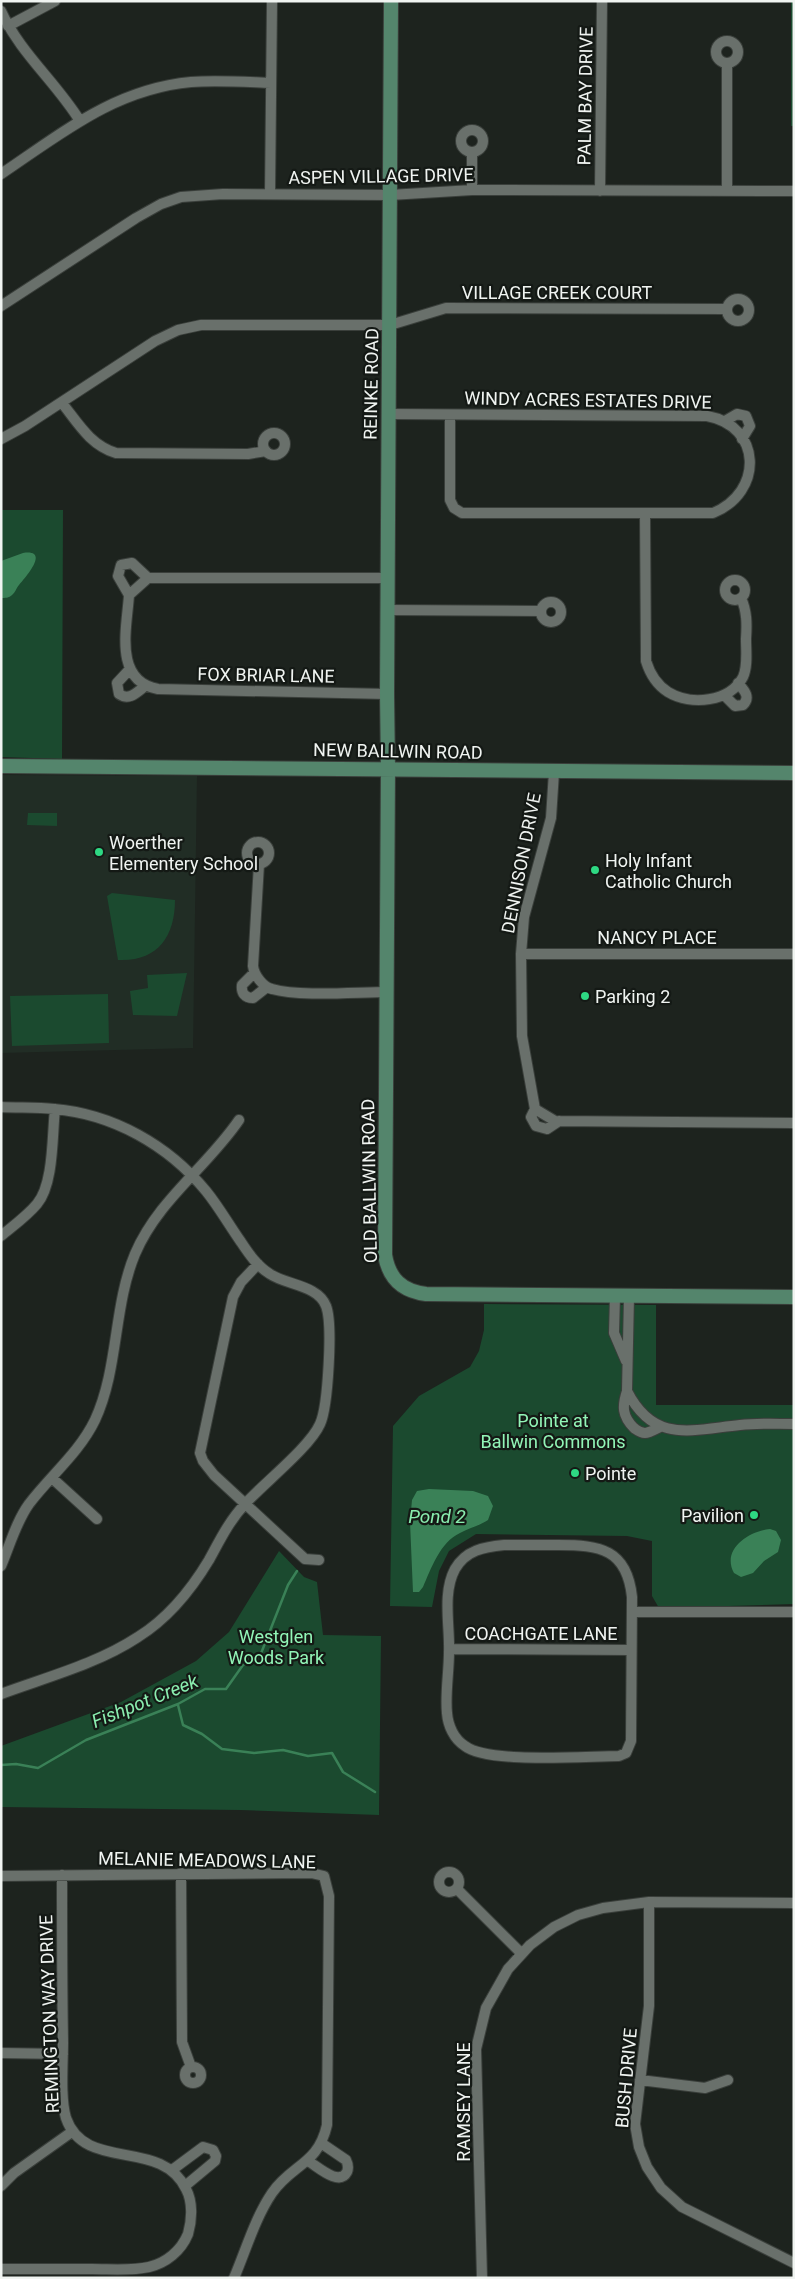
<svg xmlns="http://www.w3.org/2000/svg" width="795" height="2279" viewBox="0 0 795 2279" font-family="Roboto,sans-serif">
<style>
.built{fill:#212d25}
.green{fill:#1b4a2f}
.water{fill:#3a8157}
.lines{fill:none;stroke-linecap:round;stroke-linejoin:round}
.stream{stroke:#3a8157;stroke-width:2.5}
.street-casing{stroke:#3a3f3b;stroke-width:12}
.secondary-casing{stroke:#3a3f3b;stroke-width:16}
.street{stroke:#69706b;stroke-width:10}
.secondary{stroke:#54856c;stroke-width:14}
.poi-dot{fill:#2ed883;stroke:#141915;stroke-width:2}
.labels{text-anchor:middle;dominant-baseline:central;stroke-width:4.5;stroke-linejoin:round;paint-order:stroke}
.street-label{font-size:18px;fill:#f0f4f1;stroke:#141915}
.poi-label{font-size:18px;fill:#f0f4f1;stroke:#141915;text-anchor:start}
.park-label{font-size:18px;fill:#92f5b7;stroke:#141915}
.water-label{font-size:19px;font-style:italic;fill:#8aedaf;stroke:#141915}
</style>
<rect width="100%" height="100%" fill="#1d231e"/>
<path class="built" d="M3 775 197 776 193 1048 1 1053Z"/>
<path class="green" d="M791 1H794V126H791Z
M1 510H63L62 759 1 757Z
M28 813H57V826L27 825Z
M112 893 175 900C175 937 157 962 118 960L107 896Z
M187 973 177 1016 133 1015 130 991 148 988 147 975Z
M108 994 109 1043 12 1046 10 996Z
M484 1304 656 1305V1405H794V1604L659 1608 652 1596V1541L627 1536 476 1534 449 1551 439 1571 432 1607 390 1606 393 1426 419 1396 470 1367 479 1351 484 1330Z
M279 1551 304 1577 317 1582 323 1635 381 1636 379 1815 240 1810 1 1807V1746L121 1702 196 1661 229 1632Z"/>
<path class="water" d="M23 553C51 549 25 578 19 585 16 588 16 592 12 595 9 598 5 598 1 598V561Z
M429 1489 473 1491 488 1496 493 1506 488 1520C479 1526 469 1528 460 1533 440 1542 431 1569 423 1587L419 1592H413L410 1522 412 1500 417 1491Z
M770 1529 776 1531 781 1540 778 1552 764 1561 753 1573 741 1577 734 1573C721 1549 749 1531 770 1529Z"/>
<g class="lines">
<path class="stream" d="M178 1705 183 1725 202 1734 222 1749 254 1753 283 1750 308 1756 332 1753 343 1772 375 1792
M1 1765 16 1764 38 1768 86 1740 178 1704 205 1689H226L243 1665 260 1656 288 1585 297 1571"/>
<defs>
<path id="street" d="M1 11C20 53 56 82 80 121
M8 26 55 1
M716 52a11 11 0 1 1 22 0a11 11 0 1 1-22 0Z
M727 64V191
M461 141a11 11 0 1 1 22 0a11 11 0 1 1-22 0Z
M1 174C62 133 115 89 191 82 217 80 245 82 271 83
M472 190V152
M600 191 602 1
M270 194 272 1
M727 310a11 11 0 1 1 22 0a11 11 0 1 1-22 0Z
M1 306 136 218 161 204 181 197 223 194 390 195 472 190 794 191
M62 403C78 423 90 445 116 453L248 454 266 451
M389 414 707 416C762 426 764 492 713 513H462L454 508 450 500V415
M725 421 737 414 746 416 750 426 742 439
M263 444a11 11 0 1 1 22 0a11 11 0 1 1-22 0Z
M1 439 25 426 155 341 178 330 201 325H390L446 308 727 309
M645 514 646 661C650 674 657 685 668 692 691 706 730 702 743 677 748 666 746 651 746 639 747 624 747 611 741 598
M725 590a10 10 0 1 1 20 0a10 10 0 1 1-20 0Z
M129 595C127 627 113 681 158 689L387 694
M129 595 148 578H387
M129 595 118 576 121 565 132 563 148 578
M541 612a10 10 0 1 1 20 0a10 10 0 1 1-20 0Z
M388 610 541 611
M130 669 117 683 119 694C129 701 136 693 145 686
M724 695 735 706 743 705C751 697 744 690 738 683
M554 772 551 818 524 917 521 954 522 1036 535 1109 555 1121 794 1123
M247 853a11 11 0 1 1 22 0a11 11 0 1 1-22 0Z
M259 864 253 966C254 975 263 987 272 989 300 997 356 992 387 992
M521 954H794
M254 973 242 985C241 993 245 998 253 998L267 987
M1 1107C19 1108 37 1107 54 1109 113 1114 168 1145 206 1191 219 1207 229 1225 241 1242 249 1254 257 1266 270 1274 286 1285 318 1285 326 1306 333 1324 328 1407 320 1424 310 1447 264 1483 245 1504 229 1521 220 1540 209 1560 191 1590 167 1619 138 1637 97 1664 47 1677 1 1694
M535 1109 531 1117 536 1126 547 1129 559 1121
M1 1236C13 1226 27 1216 37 1204 54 1184 52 1135 55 1109
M258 1264 241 1282 233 1297 200 1453 203 1461 214 1475 305 1559 319 1560
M615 1296 614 1333 626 1361
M629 1296 627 1391C654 1444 691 1430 740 1425 758 1423 776 1424 794 1424
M627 1391C622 1406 622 1416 634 1428 637 1430 640 1433 645 1433 649 1433 656 1429 660 1427
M52 1478 97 1519
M504 1545C522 1545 540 1545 558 1545 600 1545 627 1549 632 1597L631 1741 626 1753 619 1756C586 1756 488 1764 465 1746 454 1739 448 1726 447 1713 445 1694 449 1672 449 1652 450 1626 442 1593 455 1569 466 1550 484 1547 504 1545Z
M1 1566C10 1545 16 1522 29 1504 51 1475 79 1453 95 1420 119 1368 113 1307 135 1254 158 1200 207 1167 239 1120
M632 1612H794
M450 1649 631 1650
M439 1882a10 10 0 1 1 20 0a10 10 0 1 1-20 0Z
M181 1873 182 2042 191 2067
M1 1876 311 1873 324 1876 329 1896 327 2125C318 2165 292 2164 272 2193 255 2218 246 2250 234 2278
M457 1889 522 1954
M649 1902V2006L635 2124 639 2147 647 2167 661 2188 682 2207 794 2263
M1 2053 63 2054
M185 2075a8 8 0 1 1 16 0a8 8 0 1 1-16 0Z
M640 2080 705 2088 728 2080
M308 2161C317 2166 339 2187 347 2172 349 2167 348 2164 346 2160L321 2143
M172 2170 203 2147 213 2150 216 2156 215 2161 185 2186
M1 2186 14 2173 73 2131
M1 2269C32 2269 62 2269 92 2269 111 2269 131 2271 149 2267 166 2263 181 2251 188 2234 192 2220 193 2202 186 2189 161 2137 85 2173 66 2118 60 2098 63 2063 63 2042 62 1987 62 1931 62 1875
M482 2278 476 2049 486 2008 508 1969 530 1945 554 1927 578 1915 603 1908 649 1902 794 1903"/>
<path id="secondary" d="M391 1 387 694 388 768 385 1255C389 1279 402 1291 426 1294L794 1297
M1 766C265 767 530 772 794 773"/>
</defs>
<use href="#street" class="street-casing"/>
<use href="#secondary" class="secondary-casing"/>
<use href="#street" class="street"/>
<use href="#secondary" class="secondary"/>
</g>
<g class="poi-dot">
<circle cx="99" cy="852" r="5"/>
<circle cx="595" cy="870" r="5"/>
<circle cx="585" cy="996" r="5"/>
<circle cx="575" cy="1473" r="5"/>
<circle cx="754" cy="1515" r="5"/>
</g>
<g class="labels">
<g class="street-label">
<text transform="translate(585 96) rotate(-89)">PALM BAY DRIVE</text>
<text transform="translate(381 176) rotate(-1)">ASPEN VILLAGE DRIVE</text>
<text x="557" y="292">VILLAGE CREEK COURT</text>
<text transform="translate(371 384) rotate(-89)">REINKE ROAD</text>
<text transform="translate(588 400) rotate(1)">WINDY ACRES ESTATES DRIVE</text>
<text transform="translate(266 675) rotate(1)">FOX BRIAR LANE</text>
<text transform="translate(398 751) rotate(1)">NEW BALLWIN ROAD</text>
<text transform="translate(521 863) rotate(-79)">DENNISON DRIVE</text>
<text x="657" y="937">NANCY PLACE</text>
<text transform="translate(369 1181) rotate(-91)">OLD BALLWIN ROAD</text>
<text x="541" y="1633">COACHGATE LANE</text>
<text transform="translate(207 1860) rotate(1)">MELANIE MEADOWS LANE</text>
<text transform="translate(49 2014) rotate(-92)">REMINGTON WAY DRIVE</text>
<text transform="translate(626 2078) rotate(-85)">BUSH DRIVE</text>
<text transform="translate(463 2102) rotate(-90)">RAMSEY LANE</text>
</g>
<g class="poi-label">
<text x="109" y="842">Woerther<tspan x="109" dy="21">Elementery School</tspan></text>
<text x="605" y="860">Holy Infant<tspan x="605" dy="21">Catholic Church</tspan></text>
<text x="595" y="996">Parking 2</text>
<text x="585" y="1473">Pointe</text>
<text x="744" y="1515" text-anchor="end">Pavilion</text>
</g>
<g class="park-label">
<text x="553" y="1420">Pointe at<tspan x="553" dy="21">Ballwin Commons</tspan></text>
<text x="276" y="1636">Westglen<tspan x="276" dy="21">Woods Park</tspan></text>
</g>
<g class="water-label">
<text x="437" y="1516">Pond 2</text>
<text transform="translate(145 1701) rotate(-22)">Fishpot Creek</text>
</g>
</g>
<rect width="795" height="2279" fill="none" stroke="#f0f4f1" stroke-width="5"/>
</svg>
